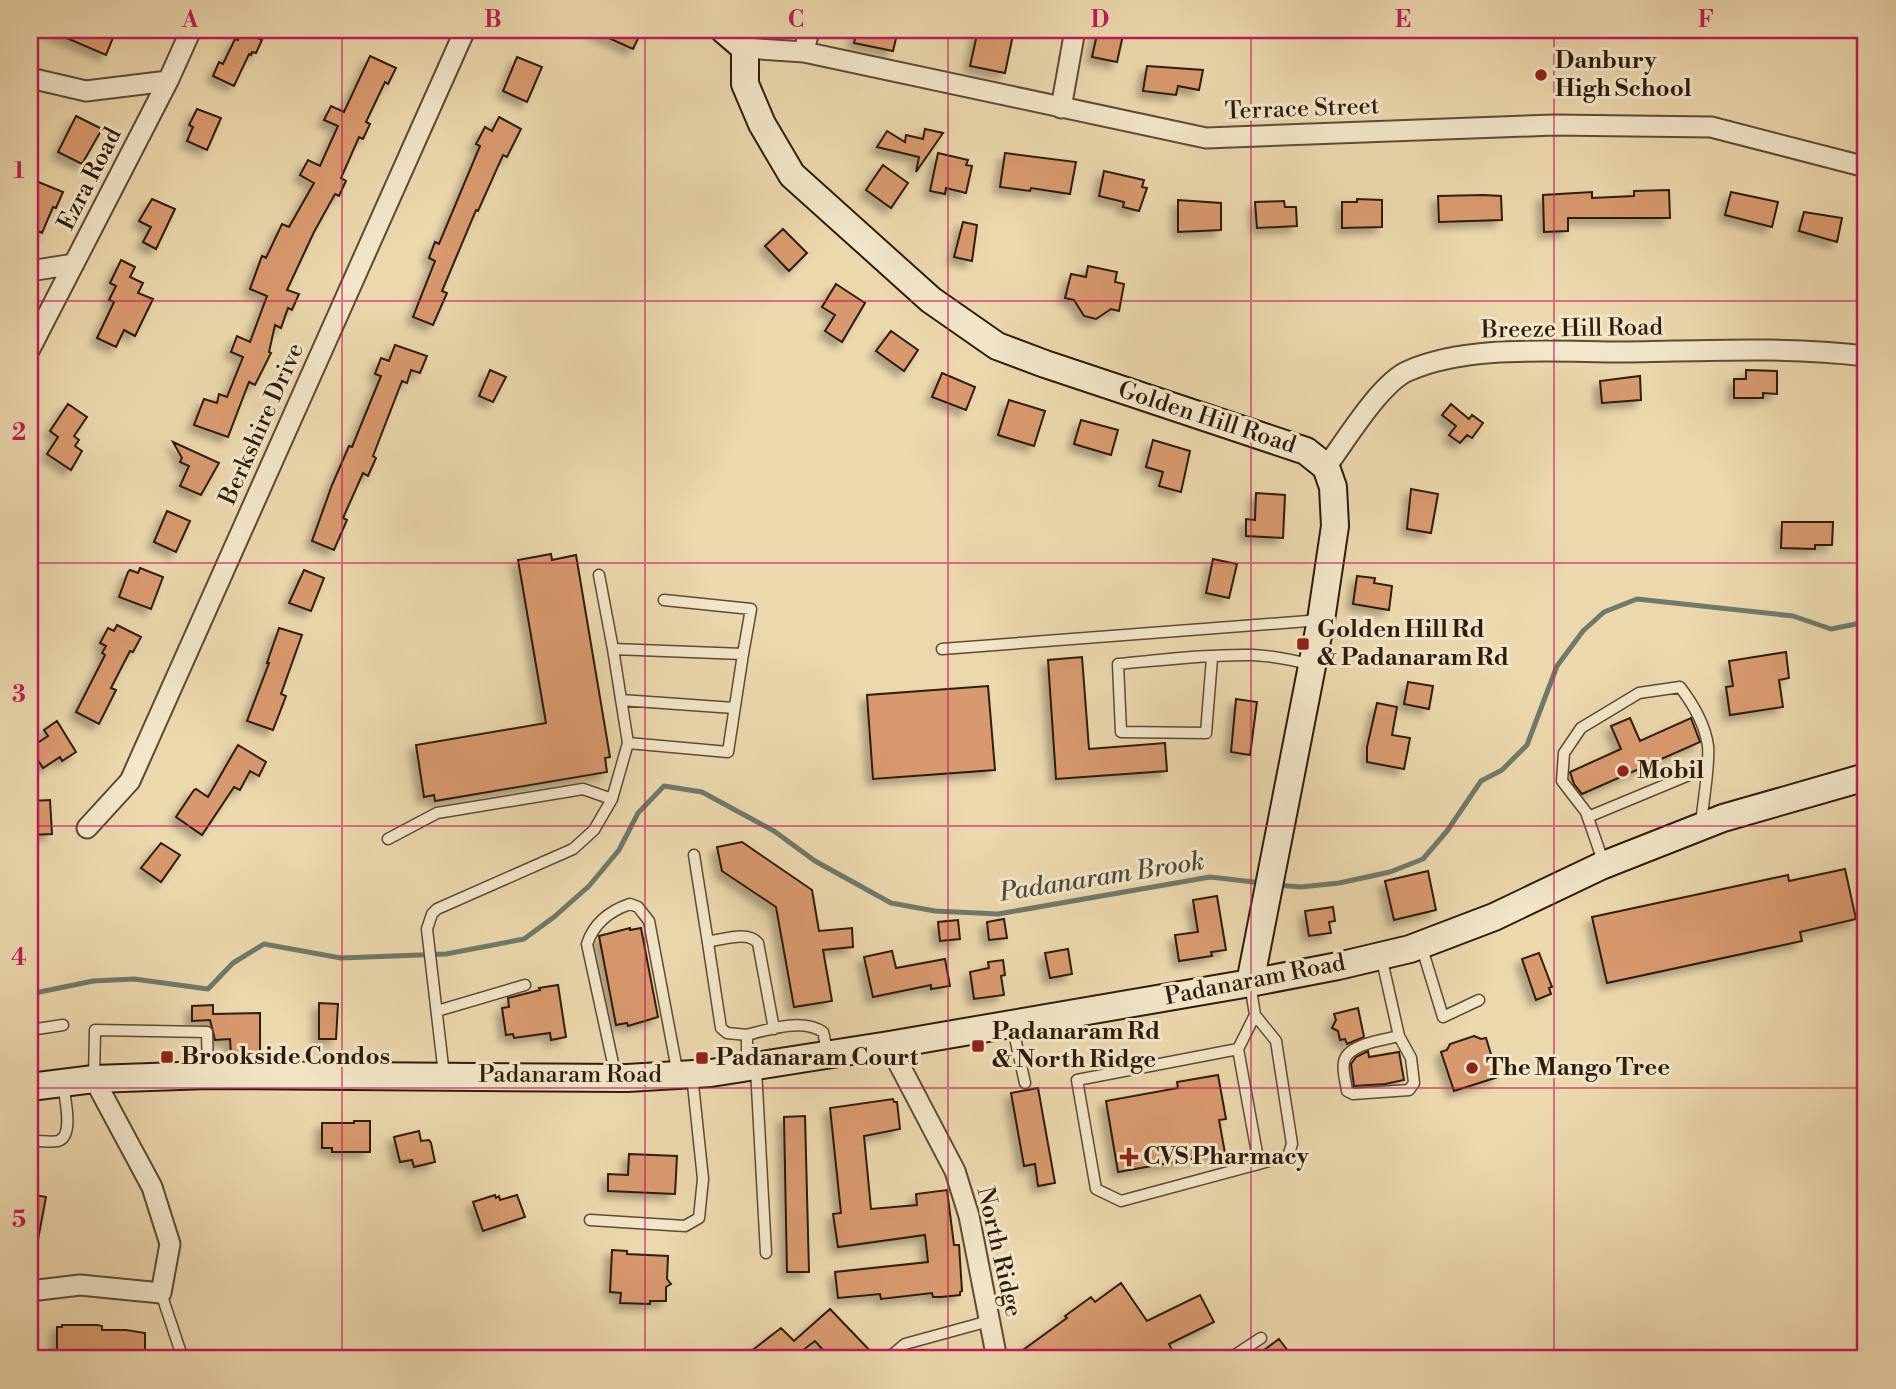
<svg xmlns="http://www.w3.org/2000/svg" width="1896" height="1389" viewBox="0 0 1896 1389" font-family="'Libre Bodoni',serif">
<style>
.lines{fill:none;stroke-linecap:round;stroke-linejoin:round}
.stream{stroke:#6e7a6b;stroke-width:5}
.building{fill:#d9996e;stroke:#2d1b0e;stroke-width:2;filter:url(#shadow)}
.lane-casing{stroke:#5d4a36;stroke-width:13}
.street-casing{stroke:#5d4a36;stroke-width:23}
.secondary-casing{stroke:#2d1b0e;stroke-width:30}
.lane{stroke:#f3e6ca;stroke-width:10}
.street{stroke:#f3e6ca;stroke-width:19}
.secondary{stroke:#f3e6ca;stroke-width:26}
.grid{fill:none;stroke:#c2185b;stroke-width:2;stroke-opacity:0.55}
.poi-dot{fill:#8f2418;stroke:#f3e6ca;stroke-width:2.5}
.labels{text-anchor:middle;dominant-baseline:central;stroke-width:6;stroke-linejoin:round;paint-order:stroke}
.poi-label{font-size:24px;font-weight:bold;fill:#2d1b0e;stroke:#f3e6ca;text-anchor:start}
.street-label{font-size:24px;fill:#2d1b0e;stroke:#f3e6ca}
.water-label{font-size:26px;font-style:italic;fill:#4d4b3c;stroke:#f3e6ca}
.neatline{fill:none;stroke:#c2185b;stroke-width:2.5}
.grid-label{font-size:23px;text-anchor:middle;font-weight:bold;fill:#c2185b}
</style>
<defs>
<filter id="shadow"><feDropShadow dx="-6" dy="6" stdDeviation="3.5" flood-color="#0004"/></filter>
</defs>
<rect width="100%" height="100%" fill="#ecd8ad"/>
<filter id="stains"><feTurbulence type="fractalNoise" baseFrequency=".00286" numOctaves="4"/><feColorMatrix values="0 0 0 0 .2 0 0 0 0 .09 0 0 0 0 .02 0 0 0 .5 -.17"/></filter>
<radialGradient id="worn" r=".72"><stop offset=".6" stop-color="#630" stop-opacity="0"/><stop offset="1" stop-color="#630" stop-opacity=".3"/></radialGradient>
<g class="lines">
<path class="stream" d="M1276 885 1301 887 1339 883 1390 872 1423 859 1447 831 1481 781 1502 770 1527 745 1557 666 1583 631 1604 612 1637 599 1793 616 1831 629 1866 622
M30 994 93 981 134 979 208 989 233 963 264 944 341 958 446 954 524 939 554 917 589 886 619 850 638 813 664 786 702 792 774 831 815 861 891 903 935 911 998 914 1210 877 1263 883"/>
</g>
<path class="building" d="M48 30H116L106 55Z
M591 30H642L633 49Z
M857 30H898L893 51 854 43Z
M978 30H1014L1005 73 970 66Z
M1098 30 1123 35 1117 62 1092 57Z
M242 31 262 40 256 53 252 52 251 55 249 54 234 86 213 76 219 62 223 64 235 39 238 40Z
M370 56 396 68 388 84 385 82 366 122 370 124 363 139 359 137 341 178 346 181 339 196 335 194 314 232 287 290 299 294 292 310 288 308 281 328 275 325 269 352 271 353 255 385 249 382 228 437 194 425 204 399 217 403 219 394 227 397 243 357 231 352 237 336 250 342 267 296 250 289 262 256 266 258 282 224 289 227 314 183 300 175 308 160 320 166 338 126 324 120 331 106 344 112Z
M517 57 542 67 527 102 503 91Z
M1147 66 1203 70 1199 90 1178 86 1176 95 1143 91Z
M197 109 221 118 207 150 187 141 193 127 189 125Z
M76 116 102 129 82 164 58 152Z
M499 117 521 129 507 157 503 155 478 211 476 210 442 291 447 293 433 325 413 317 435 261 429 258 435 242 439 244 480 146 476 144 485 127 492 131Z
M925 129 943 133 916 172 919 157 877 147 887 131 905 142 906 135 923 139Z
M938 153 968 160 966 165 972 166 966 193 946 188 945 194 930 191Z
M1005 153 1076 162 1070 194 1031 188 1030 191 1000 187Z
M883 165 908 183 891 208 866 190Z
M1104 171 1144 180 1142 187 1147 188 1139 211 1123 207 1124 202 1099 196Z
M36 181 63 192 56 208 53 207 42 233 30 227V196Z
M1669 190 1670 218H1568V231L1544 232 1543 195 1592 192V198L1634 196V191Z
M1731 192 1778 202 1772 227 1725 215Z
M1483 195 1501 196 1502 220 1439 222 1438 196Z
M152 199 175 209 156 249 143 242 151 227 139 221Z
M1357 199 1382 200V227L1342 228V202H1357Z
M1178 200 1221 203V230L1178 232Z
M1284 201 1285 207H1296L1297 226 1257 228 1255 202Z
M1804 212 1842 218 1837 242 1799 231Z
M963 222 977 225 972 261 954 257Z
M783 229 807 253 789 271 765 246Z
M121 260 135 267 130 277 143 283 138 293 153 299 135 336 124 330 116 347 97 338 114 302 109 300 116 286 110 283Z
M1088 266 1117 272 1115 282 1124 284 1119 311 1111 309 1096 319 1084 316 1074 300 1065 298 1071 274 1086 277Z
M836 284 865 303 842 342 825 331 835 315 822 307Z
M891 331 918 350 904 371 876 351Z
M395 345 427 356 420 373 411 370 407 383 402 381 373 456 376 458 368 476 363 473 343 518 347 520 334 550 312 541 332 485 349 446 352 447 381 376 375 374 381 358 389 361Z
M490 370 506 377 493 402 479 396Z
M1746 370 1777 371V394L1763 393V398H1734V379H1746Z
M942 373 975 387 966 410 932 397Z
M1640 376 1641 400 1602 403 1600 381Z
M1009 400 1045 411 1034 446 998 435Z
M68 404 87 417 74 436 79 440 75 446 82 451 71 470 47 454 58 437 50 431Z
M1451 404 1469 419 1472 415 1483 423 1472 438 1467 435 1460 443 1449 435 1456 426 1442 415Z
M1081 420 1118 430 1111 455 1074 444Z
M1153 440 1190 451 1181 492 1159 486 1163 472 1146 467Z
M173 442 219 463 201 495 180 486 189 466 180 462 182 458Z
M1411 489 1438 494 1431 533 1407 529Z
M1256 493 1285 495 1283 538 1246 536V519L1255 520Z
M167 511 190 521 176 552 154 542Z
M1782 522H1833L1832 545H1815V549L1781 548Z
M551 554 552 560 576 555 610 757 605 758 607 772 435 801 434 795 424 797 416 745 546 723 518 560Z
M1213 559 1237 564 1229 598 1206 593Z
M140 568 163 577 151 609 119 597 128 572 130 570 138 573Z
M304 570 324 578 311 611 289 603Z
M1357 576 1375 578 1374 583 1392 586 1389 610 1353 604Z
M117 625 141 637 133 652 130 651 111 688 116 690 99 724 76 712 105 655 102 653 106 646 100 643 108 628 114 631Z
M279 628 302 635 281 694 286 696 273 730 247 721 269 663H267Z
M1786 652 1789 678 1779 680 1783 707 1730 715 1726 687 1733 686 1729 661Z
M1082 657 1089 749 1165 743 1167 771 1056 779 1048 660Z
M1408 682 1433 686 1429 709 1404 704Z
M988 686 995 770 873 779 867 695Z
M1236 699 1257 702 1250 755 1231 752Z
M1377 703 1397 707 1392 735 1410 738 1404 769 1367 762V747Z
M1630 718 1640 741 1691 718 1700 742 1582 794 1574 784 1570 772 1621 749 1611 726Z
M57 721 76 752 62 761 60 757 43 768 30 748 48 736 44 730Z
M238 745 266 762 259 776 250 771 240 790 234 787 202 835 176 817 194 790 196 789 208 797Z
M50 800 52 834 30 835V801Z
M742 842 812 890 819 931 852 928 853 947 823 950 832 1001 794 1007 776 907 722 871 717 847Z
M161 843 180 855 161 882 141 868Z
M1845 869 1856 919 1800 932 1802 941 1607 983 1592 917 1788 875 1789 881Z
M1428 871 1436 910 1394 920 1385 881Z
M1217 896 1226 950 1211 952 1212 956 1179 961 1175 935 1198 932 1193 900Z
M1333 907 1335 921 1329 922 1331 933 1309 936 1305 911Z
M1004 919 1007 938 989 940 987 922Z
M958 920 960 939 940 941 938 922Z
M630 928V930L641 928 658 1017 628 1026 627 1023 616 1025 599 936Z
M1068 949 1072 974 1050 978 1045 953Z
M892 951 896 968 945 959 950 986 931 989V985L873 997 864 957Z
M1539 953 1552 987 1549 988 1551 994 1536 1000 1522 959Z
M1003 960 1005 975 1001 976 1004 995 974 999 970 972 989 968 988 962Z
M558 985 566 1037 551 1040 550 1033 514 1038 513 1034 506 1035 502 1008 509 1007 508 998 540 990 539 988Z
M319 1003 338 1004 336 1039H319Z
M213 1005V1014L260 1013V1054L231 1055 230 1039 215 1040 210 1020 192 1021V1006Z
M1358 1008 1364 1037 1347 1044 1345 1039 1340 1040 1338 1031 1332 1028 1336 1020 1334 1014Z
M1474 1036 1481 1039 1486 1038 1498 1077 1454 1091 1441 1052 1447 1050 1450 1044Z
M1368 1051 1369 1057 1399 1052 1404 1080 1385 1084 1354 1086 1351 1064 1356 1057Z
M1218 1075 1226 1119 1219 1120 1225 1153 1118 1172 1106 1101 1178 1088 1177 1082Z
M1038 1088 1055 1183 1038 1186 1035 1164 1024 1166 1011 1093Z
M893 1099 894 1102H897L900 1129 864 1136 871 1209 917 1205 916 1194 947 1190 954 1245H959L962 1291 960 1292V1295L941 1297H933L932 1293 881 1299 880 1294 838 1298 835 1272 928 1262 925 1235 838 1247 833 1214 841 1213 830 1108Z
M805 1116 809 1272H787L784 1117Z
M354 1121H370V1152H332V1148H322V1123H354Z
M419 1131 421 1141 429 1140 431 1143 435 1162 414 1167 412 1160 400 1162 394 1137Z
M629 1154 677 1156 675 1194 608 1191V1174L628 1175Z
M30 1194 46 1197 37 1245H30Z
M495 1195 496 1198 499 1196 500 1200 517 1195 525 1217 483 1231 473 1202Z
M612 1250 627 1251V1254L668 1256 667 1279 671 1284 666 1287V1301H650V1304L620 1303 621 1293 610 1292Z
M1121 1283 1147 1321 1200 1295 1214 1322 1169 1344 1173 1352 1159 1359H1030L1023 1350 1067 1318 1065 1316 1091 1297 1095 1302Z
M830 1309 878 1359H831L815 1341 791 1359H741L781 1328 794 1341Z
M62 1325H97L102 1326V1330H126L145 1333V1359H71L70 1357H57V1327H62Z
M1279 1339 1294 1359H1252Z"/>
<g class="lines">
<defs>
<path id="lane" d="M599 575 613 649
M664 600 751 609 743 654
M942 649 1321 620
M1212 658 1206 733 1121 732 1118 664C1162 660 1209 654 1253 655 1273 656 1293 660 1312 665
M621 700 734 708
M1588 817 1706 768
M388 839 437 813 583 789 612 799
M694 855 708 943
M1604 864 1586 812 1562 781 1564 753 1581 728 1639 693 1680 687C1693 704 1705 724 1708 746 1710 764 1703 803 1701 823
M1421 945 1443 1017 1479 1000
M1381 956 1399 1036 1411 1058 1414 1083 1409 1090 1353 1094 1347 1091C1346 1082 1342 1071 1344 1062 1347 1044 1383 1040 1399 1036
M1250 983 1255 1015
M437 1011 525 985
M1012 1024 1025 1083
M30 1030 63 1025
M747 1035 727 1033 721 1028 708 943 711 941C725 939 748 931 758 943L774 1029
M1238 1049 1077 1080 1096 1189 1121 1201 1288 1156 1292 1144 1276 1041 1255 1015 1238 1049 1259 1164
M747 1065V1035C769 1029 803 1018 823 1032L828 1054
M756 1069 766 1253
M444 1075 427 929 432 914 437 909 573 849 594 830 612 799 628 743 613 649 743 654 728 752 628 743
M616 1077 587 944C594 923 609 911 630 904L638 907 649 921 678 1075
M94 1078 95 1030 207 1032 208 1074
M30 1141C38 1140 50 1143 58 1141 75 1136 64 1096 63 1083
M590 1220 685 1226 699 1218 703 1179 692 1075
M161 1293 183 1359
M887 1359 905 1344 989 1321
M1229 1359 1261 1338"/>
<path id="street" d="M745 48 804 52 1206 138 1554 125 1711 127 1866 167
M804 52 809 30
M30 78 86 91 168 81
M1061 108 1075 30
M30 271 74 264
M30 349 168 81 191 30
M1326 467C1345 442 1380 383 1408 371 1468 344 1557 352 1623 352 1704 351 1786 346 1866 356
M87 828 130 781 465 30
M889 1045 955 1171 969 1216 997 1359
M30 1291 80 1285 161 1293 170 1244 152 1187 94 1079"/>
<path id="secondary" d="M724 30 745 48V84L762 124 792 175 931 300 997 346 1045 364 1306 451 1326 467 1333 487 1335 526 1321 620 1250 983
M30 1087 94 1079 208 1075 627 1078 711 1073 889 1045 1250 983 1338 966 1410 949 1494 917 1601 866 1723 818 1866 777"/>
</defs>
<use href="#lane" class="lane-casing"/>
<use href="#street" class="street-casing"/>
<use href="#secondary" class="secondary-casing"/>
<use href="#lane" class="lane"/>
<use href="#street" class="street"/>
<use href="#secondary" class="secondary"/>
</g>
<path class="grid" d="M342 30V1359M645 30V1359M948 30V1359M1251 30V1359M1554 30V1359M30 301H1866M30 563H1866M30 826H1866M30 1088H1866"/>
<g class="poi-dot">
<circle cx="1541" cy="75" r="7"/>
<rect x="1296" y="637" width="14" height="14" rx="3.5"/>
<circle cx="1623" cy="771" r="7"/>
<rect x="971" y="1039" width="14" height="14" rx="3.5"/>
<rect x="160" y="1050" width="14" height="14" rx="3.5"/>
<rect x="695" y="1051" width="14" height="14" rx="3.5"/>
<circle cx="1472" cy="1068" r="7"/>
<path d="M1125.5 1146.5h7v7h7v7h-7v7h-7v-7h-7v-7h7z"/>
</g>
<g class="labels">
<g class="poi-label">
<text x="1555" y="61">Danbury<tspan x="1555" dy="28">High School</tspan></text>
<text x="1317" y="630">Golden Hill Rd<tspan x="1317" dy="28">&amp; Padanaram Rd</tspan></text>
<text x="1637" y="771">Mobil</text>
<text x="992" y="1032">Padanaram Rd<tspan x="992" dy="28">&amp; North Ridge</tspan></text>
<text x="181" y="1057">Brookside Condos</text>
<text x="716" y="1058">Padanaram Court</text>
<text x="1486" y="1068">The Mango Tree</text>
<text x="1143" y="1157">CVS Pharmacy</text>
</g>
<g class="street-label">
<text transform="translate(1302 109) rotate(-2)">Terrace Street</text>
<text transform="translate(90 179) rotate(-63)">Ezra Road</text>
<text transform="translate(1572 329) rotate(-1)">Breeze Hill Road</text>
<text transform="translate(1207 418) rotate(18)">Golden Hill Road</text>
<text transform="translate(262 424) rotate(-66)">Berkshire Drive</text>
<text transform="translate(1255 980) rotate(-11)">Padanaram Road</text>
<text x="570" y="1075">Padanaram Road</text>
<text transform="translate(999 1252) rotate(77)">North Ridge</text>
</g>
<g class="water-label">
<text transform="translate(1102 877) rotate(-9)">Padanaram Brook</text>
</g>
</g>
<rect width="1896" height="1389" fill="none" stroke="#ecd8ad" stroke-width="77"/>
<rect x="38" y="38" width="1819" height="1312" class="neatline"/>
<g class="grid-label">
<text x="190" y="27">A</text>
<text x="493" y="27">B</text>
<text x="796" y="27">C</text>
<text x="1100" y="27">D</text>
<text x="1403" y="27">E</text>
<text x="1706" y="27">F</text>
<text x="19" y="178">1</text>
<text x="19" y="440">2</text>
<text x="19" y="702">3</text>
<text x="19" y="965">4</text>
<text x="19" y="1227">5</text>
</g>
<rect width="100%" height="100%" filter="url(#stains)"/>
<rect width="100%" height="100%" fill="url(#worn)"/>
</svg>
